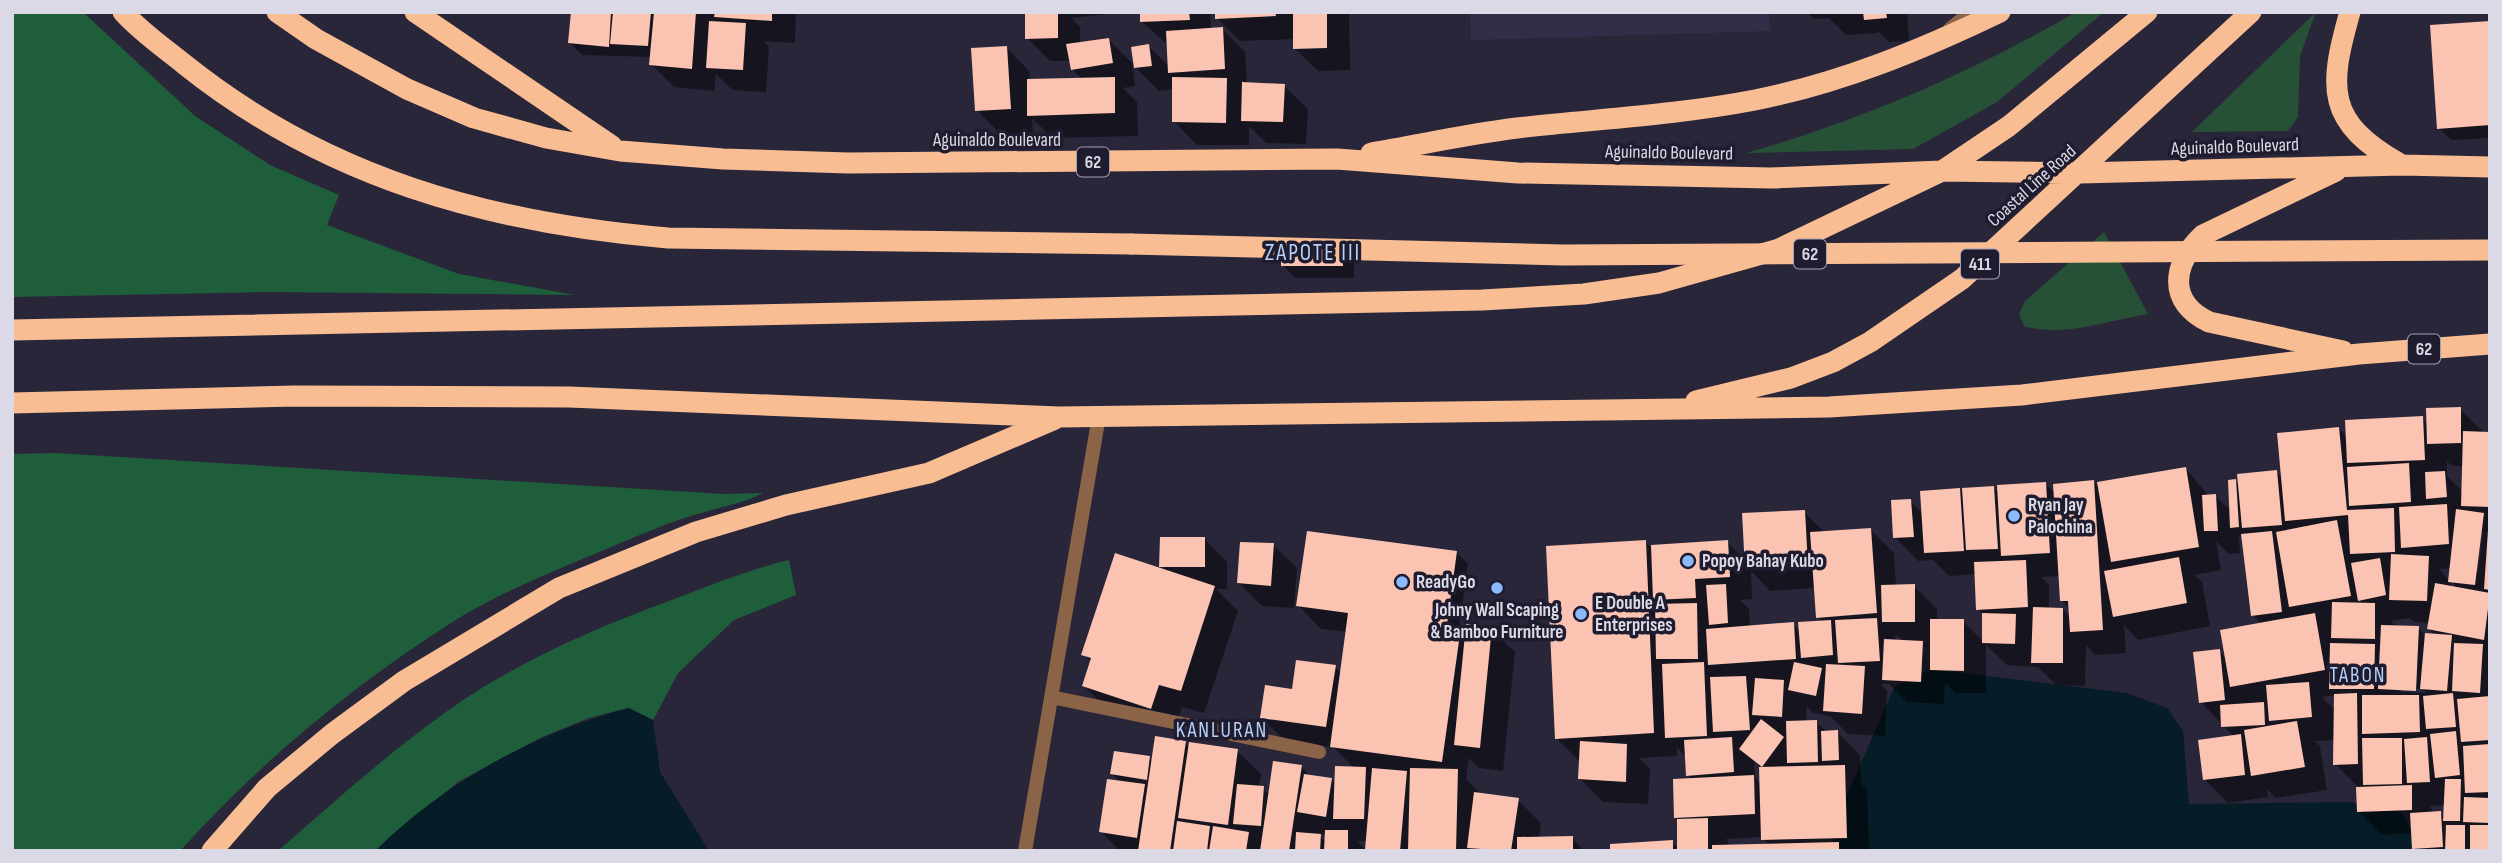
<svg xmlns="http://www.w3.org/2000/svg" width="2502" height="863" viewBox="0 0 2502 863" font-family="'Sofia Sans Condensed',sans-serif">
<style>
.built{fill:#332e48}
.green{fill:#265137}
.forest{fill:#1f5e3b}
.water{fill:#061c26}
.shadow{fill:#0007;fill-rule:evenodd}
.building{fill:#fbc3b1}
.lines{fill:none;stroke-linecap:round;stroke-linejoin:round}
.street{stroke:#8b6347;stroke-width:14}
.highway{stroke:#f9bd94;stroke-width:21}
.highway-bridge{stroke:#f9bd94;stroke-width:21}
.poi-dot{fill:#8bbafc;stroke:#201c30;stroke-width:2.5}
.labels{text-anchor:middle;dominant-baseline:central;stroke-width:7;stroke-linejoin:round;paint-order:stroke}
.shield{fill:#201c30;stroke:#a3a0af;stroke-width:2}
.shield-label{font-size:18px;font-weight:bold;fill:#dbd9e6}
.street-label{font-size:19px;fill:#dbd9e6;stroke:#201c30}
.poi-label{font-size:19px;font-weight:bold;fill:#dbd9e6;stroke:#201c30;text-anchor:start}
.neighbourhood-label{font-size:21px;letter-spacing:2px;fill:#b7d2f8;stroke:#201c30}
.quarter-label{font-size:23px;letter-spacing:2px;fill:#b7d2f8;stroke:#201c30}
</style>
<rect width="100%" height="100%" fill="#2a263a"/>
<path class="built" d="M1470 12H1769L1770 31 1471 40Z"/>
<path class="green" d="M2076 12H2104L1997 102 1913 149 1747 153C1862 120 1973 72 2076 12Z
M2316 12 2300 56 2298 117 2288 131 2192 132Z
M2104 232 2148 314C2110 320 2061 338 2024 326L2019 314 2025 301Z"/>
<path class="forest" d="M12 12H83L195 116 270 165 339 195 327 225 459 274 575 295 265 292 12 297Z
M55 453 723 494 763 493C744 503 728 505 708 511 673 520 637 536 604 550 556 570 494 595 451 623 352 686 258 764 180 851H12V454Z
M789 560 796 595 734 620 678 673 653 720 628 708 589 718 542 737 458 782 375 851H278C333 803 387 754 446 712 514 663 591 630 669 601 709 586 747 570 789 560Z"/>
<path class="water" d="M1930 669 2127 693 2167 708 2183 731 2189 804 2349 802 2402 812 2421 851H1833V826L1894 688Z
M629 708 653 720 660 772 709 851H375C445 782 534 733 629 708Z"/>
<path class="shadow" d="M572 12H712L716 16V12H796L795 43 763 41 769 47 766 92 732 90 716 74 714 91 674 87 651 64 652 57 582 55 570 43Z
M1027 12H1128L1071 18 1080 27V44L1109 40 1136 67 1148 46 1170 67 1168 45 1142 22 1141 12H1210L1211 30 1222 29 1245 52 1247 84 1284 86 1308 109 1306 144 1266 143 1249 126V145H1197L1174 121V89L1159 91 1132 64 1135 86 1123 88 1137 102 1138 136 1052 138 1032 118 1033 132 1000 134 977 110 1006 47 1029 71 1030 81 1083 80 1072 69 1071 61H1050L1027 38Z
M1217 12H1349L1350 70 1318 71 1294 48V39L1240 41 1217 18Z
M1808 12H1907L1909 41 1889 42 1877 30V33L1846 35 1829 18 1814 19Z
M2490 23V138L2451 140 2439 128Z
M1354 253V278H1295L1283 265Z
M2460 409 2483 432 2490 433V851H2416L2413 833 2382 835 2359 812 2358 787 2335 764V740L2315 741 2320 746 2327 790 2276 798 2267 789 2268 797 2228 803 2205 780 2234 737 2201 702 2219 651 2227 659 2262 624 2252 615 2244 538 2239 534 2240 553 2229 554 2216 541 2221 570 2194 575 2202 582 2210 626 2138 640 2124 625 2126 653 2095 655 2086 645 2085 686 2056 685 2038 667 2007 665 1986 645V693H1955L1945 683 1944 704 1907 702 1889 684H1881L1887 691 1885 736 1848 734 1830 716 1813 713 1807 706 1806 722H1816L1827 732H1837L1860 755 1861 784 1867 790 1869 851H1612L1672 842 1679 849V820L1676 817 1692 780 1688 775 1687 758 1677 747V756L1639 758 1650 769 1648 804 1603 802 1580 779 1579 761 1556 738 1645 542 1653 549 1727 542 1747 562 1804 512 1825 533 1871 530 1894 553 1896 586H1914L1937 609V620L1963 621 1983 641 1984 616 1978 609 1976 574 1949 576 1933 560 1918 561 1895 537 1910 501 1923 514 1960 490 1964 494 1994 488 1999 493 2045 484 2055 493 2094 482 2100 489 2185 468 2209 496H2215L2232 512 2235 481 2240 486 2276 472 2283 479 2339 429 2348 438 2422 418 2428 424ZM2447 461 2452 466H2464L2463 492 2447 476ZM2480 532H2483L2478 571H2475ZM2452 568 2450 581 2439 569ZM1751 571 1770 591 1816 588 1818 617 1823 622 1801 632 1793 624 1750 627 1749 609 1740 600 1752 599ZM2060 576 2061 600 2070 609 2071 618 2063 609H2049V585L2041 577ZM2451 582 2459 590 2451 588ZM2409 618 2414 622 2430 623 2429 629 2436 636 2425 635 2418 628 2397 627 2391 621ZM1894 636H1898L1904 642 1898 641ZM2401 688 2425 689V693L2401 692ZM2335 695V710L2322 697ZM1754 762 1761 768V784L1755 778ZM2445 805V817L2440 813H2434L2430 806ZM1762 837 1769 845 1730 846 1726 839Z
M1204 539 1227 562V589H1216L1238 611 1204 713 1182 707 1174 731 1107 709 1084 686 1091 662 1083 654 1167 572 1161 566Z
M1273 545 1297 568 1294 608 1262 606 1239 583Z
M1456 552 1468 564 1459 627 1467 635 1491 629 1515 652 1503 771 1479 768 1469 758 1466 779 1481 794 1518 800 1541 823 1539 838H1572L1584 851H1120L1101 832 1121 782 1112 774 1149 758 1153 762 1185 743 1190 748 1237 751 1261 774 1259 787 1270 794 1301 767 1312 777 1331 780 1336 784 1354 768 1333 747 1285 741 1262 718 1293 691 1335 667 1342 673 1347 632 1321 629 1298 605ZM1318 834 1326 835V842ZM1357 841H1367L1366 850Z"/>
<path class="building" d="M571 12H611L609 47 568 43Z
M613 12H651L648 46 610 44Z
M654 12H696L692 69 649 65Z
M715 12H772V21L714 17Z
M1025 12H1058V38L1025 39Z
M1140 12H1189L1190 20 1140 22Z
M1215 12H1275L1276 16 1215 19Z
M1293 12H1327V48L1293 49Z
M1863 12H1886L1887 18 1864 20Z
M709 21 746 23 743 70 706 68Z
M2490 21V125L2437 129 2430 25Z
M1223 27 1225 69 1168 73 1166 31Z
M1109 38 1113 63 1071 70 1066 44Z
M1149 44 1152 66 1134 68 1131 47Z
M1007 46 1011 109 975 111 971 48Z
M1115 77V113L1027 116V79Z
M1172 77 1227 78 1226 123 1172 122Z
M1242 82 1285 84 1283 122 1241 121Z
M1281 239H1343V266H1281Z
M2461 407V443L2427 444 2426 408Z
M2423 416 2425 460 2347 463 2345 420Z
M2339 427 2347 510 2394 508 2395 552 2350 554 2348 515 2285 521 2277 433Z
M2463 431 2490 432V507L2461 506Z
M2409 463 2411 502 2349 506 2347 467Z
M2186 467 2199 547 2111 562 2097 482Z
M2277 470 2282 525 2242 528 2237 474Z
M2445 471 2447 497 2426 499 2425 472Z
M2236 479 2239 527 2230 528 2228 480Z
M2094 480 2103 630 2070 632 2068 601H2060L2053 484Z
M2046 482 2050 553 2001 556 1997 485Z
M1994 486 1998 549 1966 550 1962 488Z
M1960 488 1964 551 1924 553 1920 491Z
M2216 494 2218 531H2204L2202 495Z
M1911 499 1914 537 1893 538 1891 500Z
M2447 504 2449 544 2401 548 2399 507Z
M2456 509 2484 513 2475 585 2448 582Z
M1805 510 1808 565 1745 569 1742 513Z
M2337 520 2351 596 2289 607 2276 532Z
M1871 528 1877 613 1816 618 1810 532Z
M2488 530H2490V590L2484 589Z
M1307 531 1457 551 1447 625 1461 627 1442 762 1330 747 1348 613 1296 606Z
M2272 531 2282 612 2251 616 2241 534Z
M1160 537H1205V567H1159Z
M1646 540 1654 733 1555 739 1546 546Z
M1728 540 1730 577 1695 579 1696 598 1653 600 1651 545Z
M1240 542 1274 543 1271 586 1237 583Z
M1115 553 1215 586 1181 691 1159 685 1151 709 1082 686 1091 658 1081 655Z
M2391 554 2429 556 2427 601 2389 600Z
M2179 557 2187 603 2113 617 2104 571Z
M2380 558 2386 595 2358 601 2351 563Z
M2026 560 2028 607 1976 610 1974 562Z
M2435 583 2490 593 2484 640 2427 629Z
M1726 584 1728 623 1709 625 1706 585Z
M1915 584V622H1882L1881 585Z
M2332 602 2375 603V639L2331 638Z
M1697 603 1698 659H1656L1655 604Z
M2033 607 2063 608V663H2031Z
M1982 613 2016 614 2015 644 1982 643Z
M2315 613 2325 670 2230 687 2220 630Z
M1877 618 1880 661 1838 663 1835 620Z
M1930 619H1964V671L1930 670Z
M1831 620 1833 655 1801 658 1798 622Z
M1794 622 1796 659 1708 665 1706 629Z
M1466 624 1492 627 1480 748 1454 745Z
M2381 625 2419 626 2416 691 2378 689Z
M2425 633 2452 635 2447 691 2420 689Z
M1884 639 1923 641 1921 682 1882 680Z
M2330 643 2375 644 2374 689H2329Z
M2454 643 2483 644 2480 693 2452 691Z
M2220 649 2225 700 2199 703 2193 652Z
M1296 660 1336 665 1326 727 1260 718 1265 685 1292 689Z
M1704 662 1707 736 1665 738 1662 664Z
M1794 662 1822 668 1816 696 1788 690Z
M1826 664 1865 666 1862 714 1823 711Z
M1746 676 1750 730 1713 732 1710 677Z
M1755 678 1784 680 1782 717 1752 715Z
M2309 682 2312 717 2269 721 2266 685Z
M2357 693 2358 764 2333 765 2334 694Z
M2453 693 2456 727 2426 729 2423 696Z
M2362 695H2419L2420 732 2362 734Z
M2490 696V740L2461 742 2457 699Z
M2264 702 2265 725 2221 727 2220 705Z
M1761 719 1784 737 1762 767 1739 749Z
M1817 720 1818 762 1787 763 1786 721Z
M2297 721 2305 767 2251 776 2244 730Z
M1838 730 1839 760 1822 761 1821 731Z
M2456 731 2460 775 2435 778 2430 734Z
M2241 734 2245 775 2203 780 2198 740Z
M1155 736 1186 741 1170 851H1138Z
M1732 737 1734 772 1686 776 1684 740Z
M2427 737 2430 782 2407 783 2404 739Z
M2362 738H2402V784L2363 785Z
M1580 741 1627 744 1626 782 1578 779Z
M1189 742 1238 749 1228 825 1178 818Z
M2490 744V792L2465 793 2463 746Z
M1114 751 1150 756 1147 780 1110 774Z
M1273 761 1302 765 1289 851H1260Z
M1845 765 1847 838 1761 840 1759 767Z
M1335 766 1366 767 1364 819H1333Z
M1372 768 1407 771 1400 851 1365 850Z
M1410 768 1458 769 1456 851H1408Z
M1304 774 1332 778 1326 817 1297 812Z
M1754 775 1755 814 1674 818 1673 779Z
M1107 779 1145 784 1137 838 1099 832Z
M2445 779H2461L2460 821H2443Z
M1237 784 1264 786 1261 826 1233 824Z
M2412 785V810L2357 812 2356 787Z
M1474 792 1519 798 1511 851 1467 848Z
M2464 797 2490 798V823L2463 822Z
M2441 811 2443 847 2412 849 2410 813Z
M1708 818V851H1677V819Z
M1177 821 1210 826 1207 851H1173Z
M2446 825H2465V851H2445Z
M2470 825H2490V851H2470Z
M1213 826 1249 832 1246 851H1209Z
M1325 830H1348V851H1324Z
M1296 832 1321 834 1320 851H1295Z
M1573 836V851H1517V837Z
M1673 840V851H1610V844Z
M1839 842V851H1712V845Z"/>
<g class="lines">
<path class="street" d="M1950 29 1971 12
M1051 697 1319 752
M1025 851 1099 416"/>
<path class="highway" d="M123 12C141 32 163 47 184 64 326 178 489 223 668 238L1131 244
M277 12 316 39 407 89 474 118 546 138 620 151 723 159 848 163 1337 159 1518 173 1771 178 1942 171 2080 173 2402 165 2490 167
M415 12 612 146
M2350 12C2328 89 2326 122 2400 164
M1371 153C1419 145 1468 134 1517 128 1597 119 1677 115 1755 100 1841 83 1921 50 2000 12
M2336 171 2203 235C2172 264 2167 302 2209 322L2343 351
M12 330 1482 300 1584 294 1659 283 1779 249 1942 171 2009 126 2147 12
M1696 401 1791 378 1833 362 1870 342 1962 279 2251 12
M12 403 295 396 569 397 1059 417 1829 407 2022 395 2359 354 2490 344
M212 851 267 788 332 734 404 681 559 588 696 532 786 505 929 473 1055 419"/>
<path class="highway-bridge" d="M1131 244 1563 255 2490 250"/>
</g>
<g class="poi-dot">
<circle cx="2014" cy="516" r="7"/>
<circle cx="1688" cy="561" r="7"/>
<circle cx="1402" cy="582" r="7"/>
<circle cx="1497" cy="588" r="7"/>
<circle cx="1581" cy="614" r="7"/>
</g>
<g class="labels">
<g class="shield">
<rect x="1077" y="147.5" width="32" height="29" rx="5"/>
<rect x="1794" y="239.5" width="32" height="29" rx="5"/>
<rect x="1961" y="249.5" width="38" height="29" rx="5"/>
<rect x="2408" y="334.5" width="32" height="29" rx="5"/>
</g>
<g class="shield-label">
<text x="1093" y="162">62</text>
<text x="1810" y="254">62</text>
<text x="1980" y="264">411</text>
<text x="2424" y="349">62</text>
</g>
<g class="street-label">
<text x="997" y="140">Aguinaldo Boulevard</text>
<text transform="translate(2235 147) rotate(-2)">Aguinaldo Boulevard</text>
<text transform="translate(1669 153) rotate(1)">Aguinaldo Boulevard</text>
<text transform="translate(2032 186) rotate(-42)">Coastal Line Road</text>
</g>
<g class="poi-label">
<text x="2028" y="505">Ryan Jay<tspan x="2028" dy="22">Palochina</tspan></text>
<text x="1702" y="561">Popoy Bahay Kubo</text>
<text x="1416" y="582">ReadyGo</text>
<text x="1595" y="603">E Double A<tspan x="1595" dy="22">Enterprises</tspan></text>
<text x="1497" y="610" text-anchor="middle">Johny Wall Scaping<tspan x="1497" dy="22">&amp; Bamboo Furniture</tspan></text>
</g>
<g class="neighbourhood-label">
<text x="2358" y="675">TABON</text>
<text x="1222" y="730">KANLURAN</text>
</g>
<g class="quarter-label">
<text x="1313" y="253">ZAPOTE III</text>
</g>
</g>
<rect width="2502" height="863" fill="none" stroke="#dbd9e6" stroke-width="28"/>
</svg>
